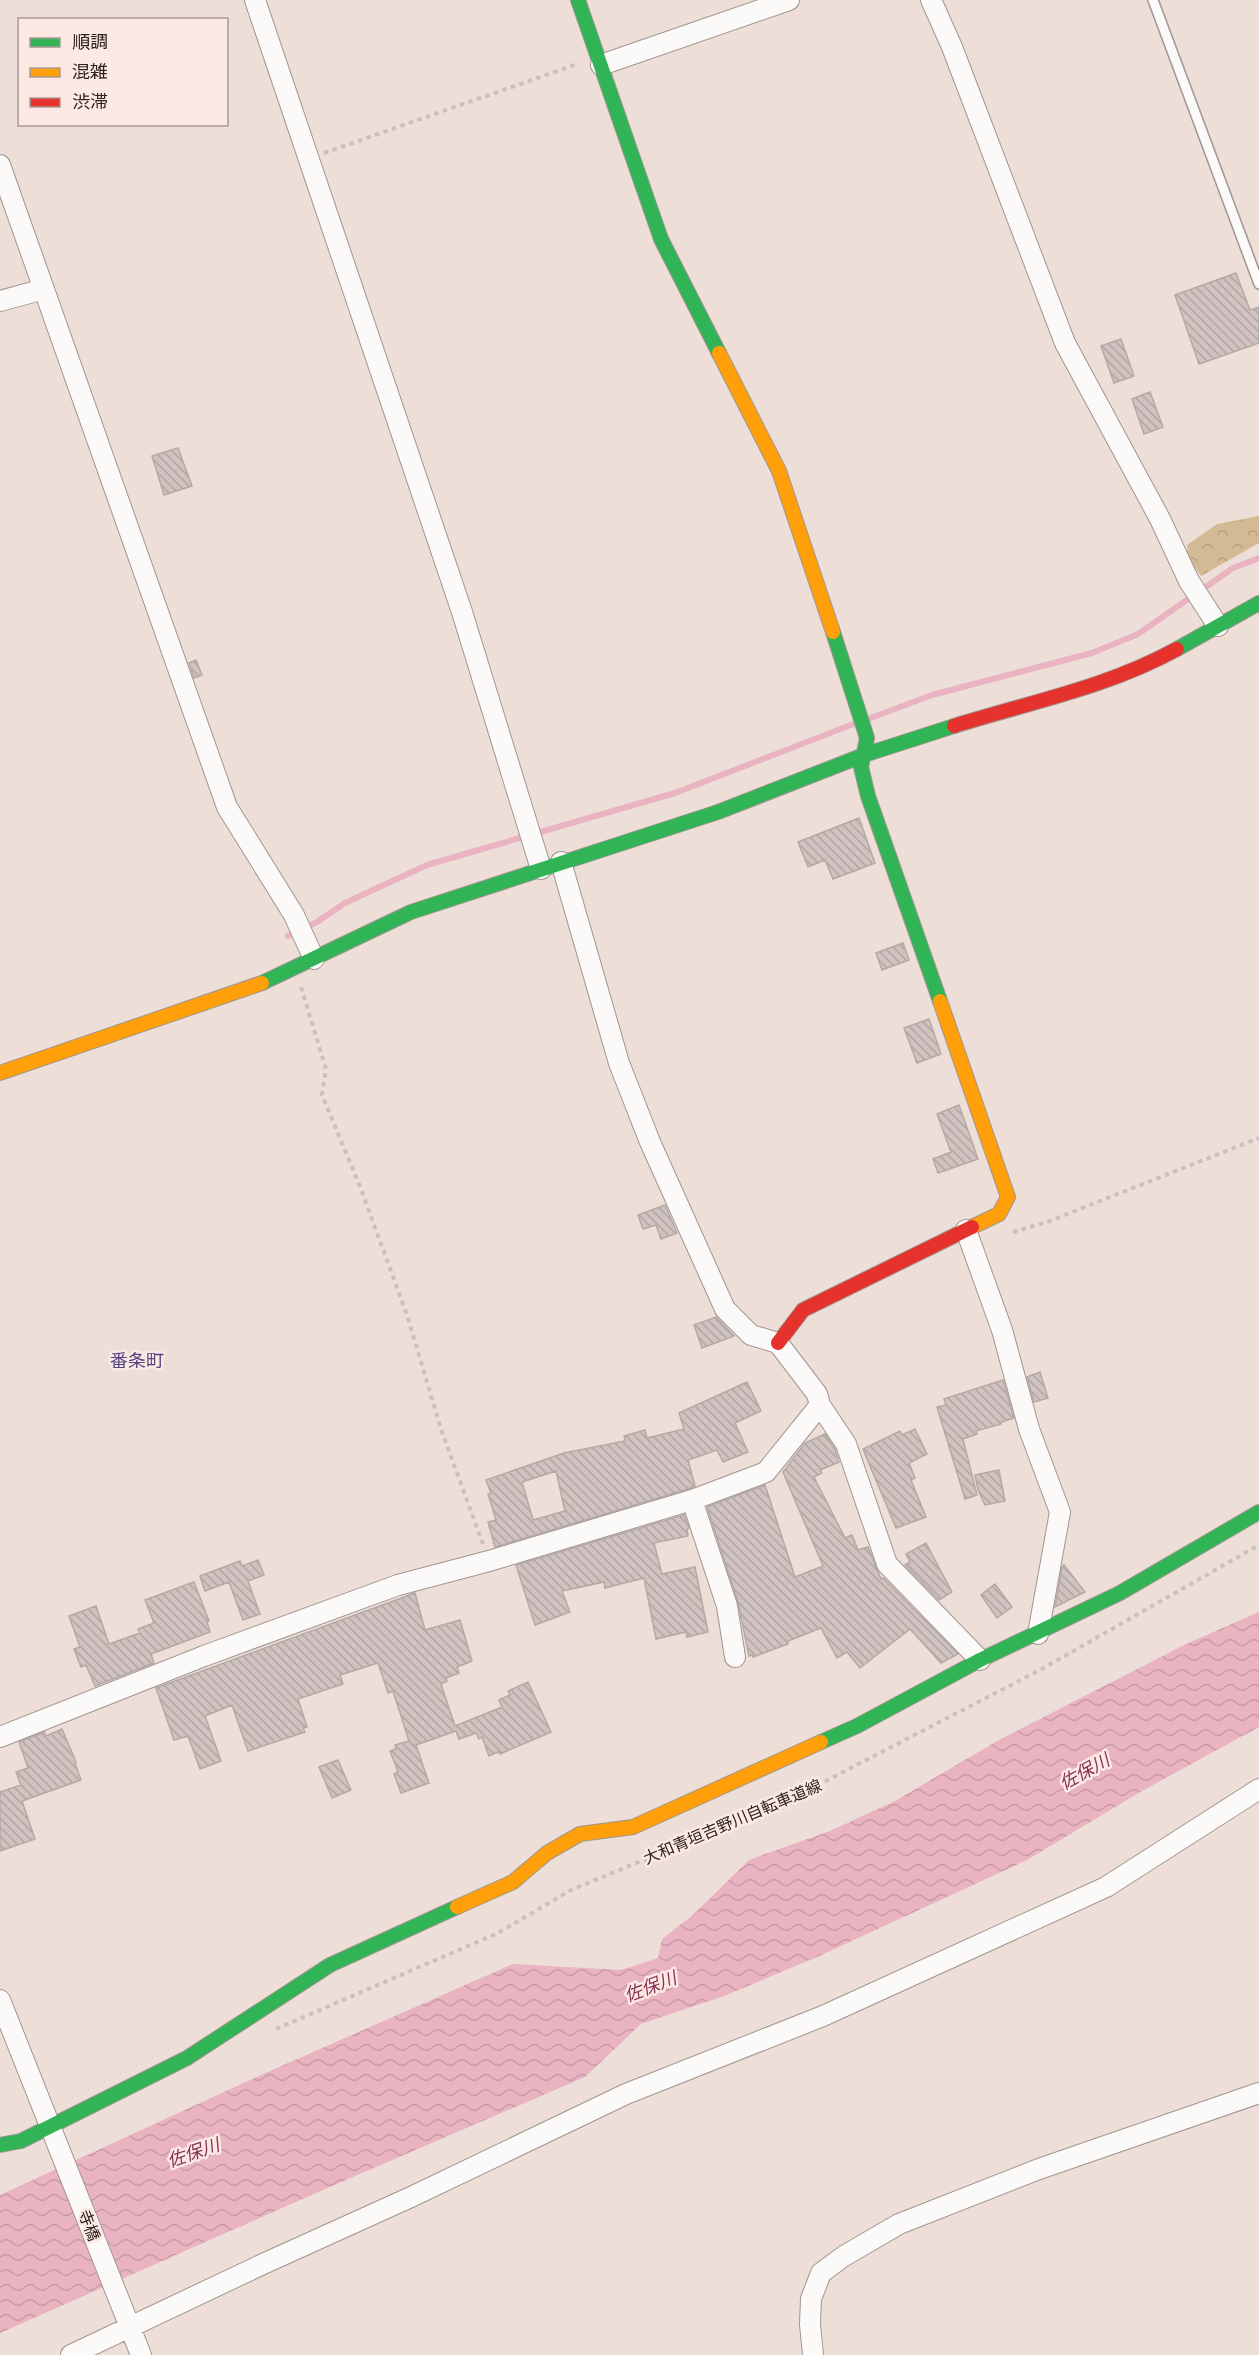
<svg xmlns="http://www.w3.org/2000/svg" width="1259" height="2355" viewBox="0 0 1259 2355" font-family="Lato,'Noto Sans JP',sans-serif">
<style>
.forest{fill:url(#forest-crowns)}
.water{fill:url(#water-waves)}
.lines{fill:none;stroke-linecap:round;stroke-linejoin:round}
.stream{stroke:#eab3c2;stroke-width:6}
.building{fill:url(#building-back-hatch);stroke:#b5a9a6;stroke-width:1.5;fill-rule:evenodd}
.lane-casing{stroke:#a09590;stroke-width:12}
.street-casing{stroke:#a09590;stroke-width:22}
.fast-casing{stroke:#a09590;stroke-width:16}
.slow-casing{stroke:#a09590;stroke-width:16}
.jam-casing{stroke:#a09590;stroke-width:16}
.path{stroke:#c7c1bf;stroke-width:4;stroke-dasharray:4.5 4.5;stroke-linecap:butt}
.lane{stroke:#fcfaf9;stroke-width:9}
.street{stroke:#fcfaf9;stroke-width:20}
.fast{stroke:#30b455;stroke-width:14}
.slow{stroke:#ff9f0a;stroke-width:14}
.jam{stroke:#e5322d;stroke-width:14}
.labels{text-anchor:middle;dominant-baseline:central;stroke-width:5;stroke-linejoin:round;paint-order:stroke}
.street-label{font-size:16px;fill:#2d221f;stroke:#fce9e3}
.neighbourhood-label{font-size:18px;fill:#524482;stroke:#fce9e3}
.water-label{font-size:18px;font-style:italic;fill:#863256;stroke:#fce9e3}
</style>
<defs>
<pattern id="forest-crowns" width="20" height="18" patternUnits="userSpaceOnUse" patternTransform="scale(1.5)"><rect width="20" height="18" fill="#d4ba94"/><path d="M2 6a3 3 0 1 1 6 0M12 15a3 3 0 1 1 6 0" fill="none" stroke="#b6a07f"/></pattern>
<pattern id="water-waves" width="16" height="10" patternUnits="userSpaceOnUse" patternTransform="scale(1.5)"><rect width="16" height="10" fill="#eab3c2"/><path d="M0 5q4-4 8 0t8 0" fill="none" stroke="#c99aa6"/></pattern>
<pattern id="building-back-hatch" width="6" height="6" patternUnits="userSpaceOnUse" patternTransform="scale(1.5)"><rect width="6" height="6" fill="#cfc2bf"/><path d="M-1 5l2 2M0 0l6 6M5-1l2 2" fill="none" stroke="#b2a6a4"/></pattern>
</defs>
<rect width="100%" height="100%" fill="#eeded8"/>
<path class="forest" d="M1259 516V543L1201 576 1188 558 1187 545 1217 524Z"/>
<path class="water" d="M1259 1612V1727L1142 1791 1027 1860 817 1957 724 1996 641 2024 585 2077 325 2189 0 2333V2195L261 2075 513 1964 621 1970 658 1958 662 1939 693 1915 749 1860 830 1831 895 1801 999 1740 1184 1645Z"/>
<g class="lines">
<path class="stream" d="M868 719 932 695 1092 653 1138 634 1233 568 1259 558
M288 936 317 922 345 903 427 865 675 793 856 723"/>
</g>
<path class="building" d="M1236 273 1250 310 1259 307V343L1199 364 1175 295Z
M1121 339 1134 376 1114 383 1101 346Z
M1150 392 1163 427 1144 434 1132 399Z
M178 448 192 486 164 495 152 456Z
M196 660 202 675 194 678 189 663Z
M859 818 875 863 833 879 825 860 808 867 798 842Z
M903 943 909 960 882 970 876 953Z
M929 1019 941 1054 917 1063 904 1028Z
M959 1105 978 1159 938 1173 933 1159 951 1152 937 1114Z
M665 1205 677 1233 661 1239 656 1225 643 1229 638 1215Z
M716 1317 734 1336 702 1348 694 1325Z
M1040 1372 1048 1398 1034 1402 1027 1377Z
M1003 1380 1014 1418 1001 1422V1424L976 1431 977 1434 963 1439 977 1495 965 1499 937 1407 946 1405 944 1399Z
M747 1382 761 1411 735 1423 748 1452 723 1462 717 1450 688 1460 695 1486 688 1489 495 1547 488 1522 496 1520 488 1494 491 1493 486 1480 564 1453 625 1441 624 1436 645 1430 647 1438 684 1429 679 1413ZM556 1471 565 1511 533 1520 522 1482Z
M915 1429 927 1454 909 1463 915 1478 911 1480 926 1517 896 1528 863 1449 900 1431 902 1435Z
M825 1434 835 1449 839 1462 820 1470 822 1473 814 1477 845 1538 852 1535 858 1550 868 1547 881 1579 883 1578 958 1654 941 1663 910 1629 860 1668 847 1652 837 1658 821 1628 788 1641V1644L753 1657 752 1655 749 1656 738 1602 707 1507 765 1485 795 1577 823 1566 783 1472 805 1443Z
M999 1470 1005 1501 985 1505 978 1490 975 1475Z
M684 1515 689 1528 687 1529 688 1536 654 1543 662 1574 695 1567 708 1632 687 1637 686 1632 656 1639 644 1578 605 1588 604 1582 562 1591 570 1612 535 1625 516 1565Z
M926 1543 952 1592 939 1600 905 1565 910 1562 906 1554Z
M258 1560 264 1575 248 1581 260 1614 243 1620 229 1582 205 1591 200 1576 240 1561 242 1566Z
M1064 1565 1085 1592 1055 1607 1062 1567Z
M194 1582 209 1621 207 1622 210 1632 151 1654 154 1663 95 1686 86 1665 81 1667 74 1649 80 1647 69 1616 96 1606 109 1644 140 1633 138 1629 154 1623 145 1600Z
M995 1584 1012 1607 997 1618 981 1595Z
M415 1593 425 1630 460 1620 472 1661 457 1667 459 1673 446 1678 447 1681 441 1684 455 1726 502 1707 499 1700 510 1695 508 1691 528 1682 551 1732 500 1754V1751L489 1756 482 1737 479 1739 476 1733 459 1739 456 1731 416 1745 429 1783 401 1793 394 1774 398 1772 390 1751 396 1749 395 1745 409 1741 393 1691 388 1693 378 1663 340 1675 343 1684 298 1699 307 1727 303 1728 305 1732 248 1751 232 1705 205 1716 221 1761 200 1769 188 1736 174 1740 156 1688Z
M62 1729 76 1762 75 1763 81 1780 22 1801 35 1839 0 1851V1792L21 1785 16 1772 28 1768 19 1742 44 1732 46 1736Z
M338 1760 351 1790 332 1798 319 1767Z"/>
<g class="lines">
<defs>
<path id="lane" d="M1153 0 1259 284"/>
<path id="street" d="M255 0 462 612 541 869
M931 0 952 47 1065 343 1160 519 1189 581 1218 626
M601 65 789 0
M0 165 227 807 294 915 314 959
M0 301 44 289
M561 862 619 1063 650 1142 725 1309 751 1335 778 1343 817 1394 820 1405 846 1444 887 1564 980 1660
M966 1230 1002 1330 1029 1429 1060 1512 1038 1634
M692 1500 727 1606 735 1657
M0 1737 204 1656 398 1585 489 1561 692 1500 766 1472 820 1405
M0 2000 141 2355
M71 2355 263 2264 411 2197 626 2094 823 2016 1106 1887 1259 1789
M813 2355 810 2324 811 2299 821 2273 844 2256 899 2224 1039 2169 1259 2093"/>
<path id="fast" d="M578 0 661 239 719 353
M833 632 867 738 861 767 868 796 940 1001
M1177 649 1259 603
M262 983 411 912 718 812 864 755 954 726
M821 1742 857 1726 980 1660 1120 1593 1259 1512
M0 2145 21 2141 187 2058 330 1965 457 1907"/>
<path id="slow" d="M719 353 779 471 833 632
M940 1001 1008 1197 999 1214 972 1227
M0 1073 262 983
M457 1907 513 1882 547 1853 580 1834 633 1827 821 1742"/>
<path id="jam" d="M954 726C1030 702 1106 688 1177 649
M778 1343 803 1310 972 1227"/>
</defs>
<use href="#lane" class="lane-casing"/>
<use href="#street" class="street-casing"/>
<use href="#fast" class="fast-casing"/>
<use href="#slow" class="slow-casing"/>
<use href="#jam" class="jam-casing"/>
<path class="path" d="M324 153 577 64
M301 987 326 1069 322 1095 361 1189 407 1315 441 1429 483 1544
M1013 1232 1047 1222 1259 1138
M276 2029 498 1933 571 1890 791 1799 1040 1670 1259 1545"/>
<use href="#lane" class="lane"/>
<use href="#street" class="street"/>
<use href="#fast" class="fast"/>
<use href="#slow" class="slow"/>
<use href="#jam" class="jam"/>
</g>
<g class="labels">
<g class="street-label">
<text transform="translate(732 1821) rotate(-23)">大和青垣吉野川自転車道線</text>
<text transform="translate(90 2225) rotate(69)">寺橋</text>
</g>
<g class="neighbourhood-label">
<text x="137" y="1360">番条町</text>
</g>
<g class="water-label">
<text transform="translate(1084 1771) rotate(-29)">佐保川</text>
<text transform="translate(650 1986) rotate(-21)">佐保川</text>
<text transform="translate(193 2152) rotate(-19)">佐保川</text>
</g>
</g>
<rect x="18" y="18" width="210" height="108" fill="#fce9e3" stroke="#a99995" stroke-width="1.5"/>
<rect x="30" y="38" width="30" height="9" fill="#30b455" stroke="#a99995" stroke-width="1.5"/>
<text x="72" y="48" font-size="18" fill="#2d221f">順調</text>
<rect x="30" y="68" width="30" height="9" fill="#ff9f0a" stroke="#a99995" stroke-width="1.5"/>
<text x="72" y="78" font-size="18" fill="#2d221f">混雑</text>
<rect x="30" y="98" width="30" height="9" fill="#e5322d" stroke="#a99995" stroke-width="1.5"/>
<text x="72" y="108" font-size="18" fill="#2d221f">渋滞</text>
</svg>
